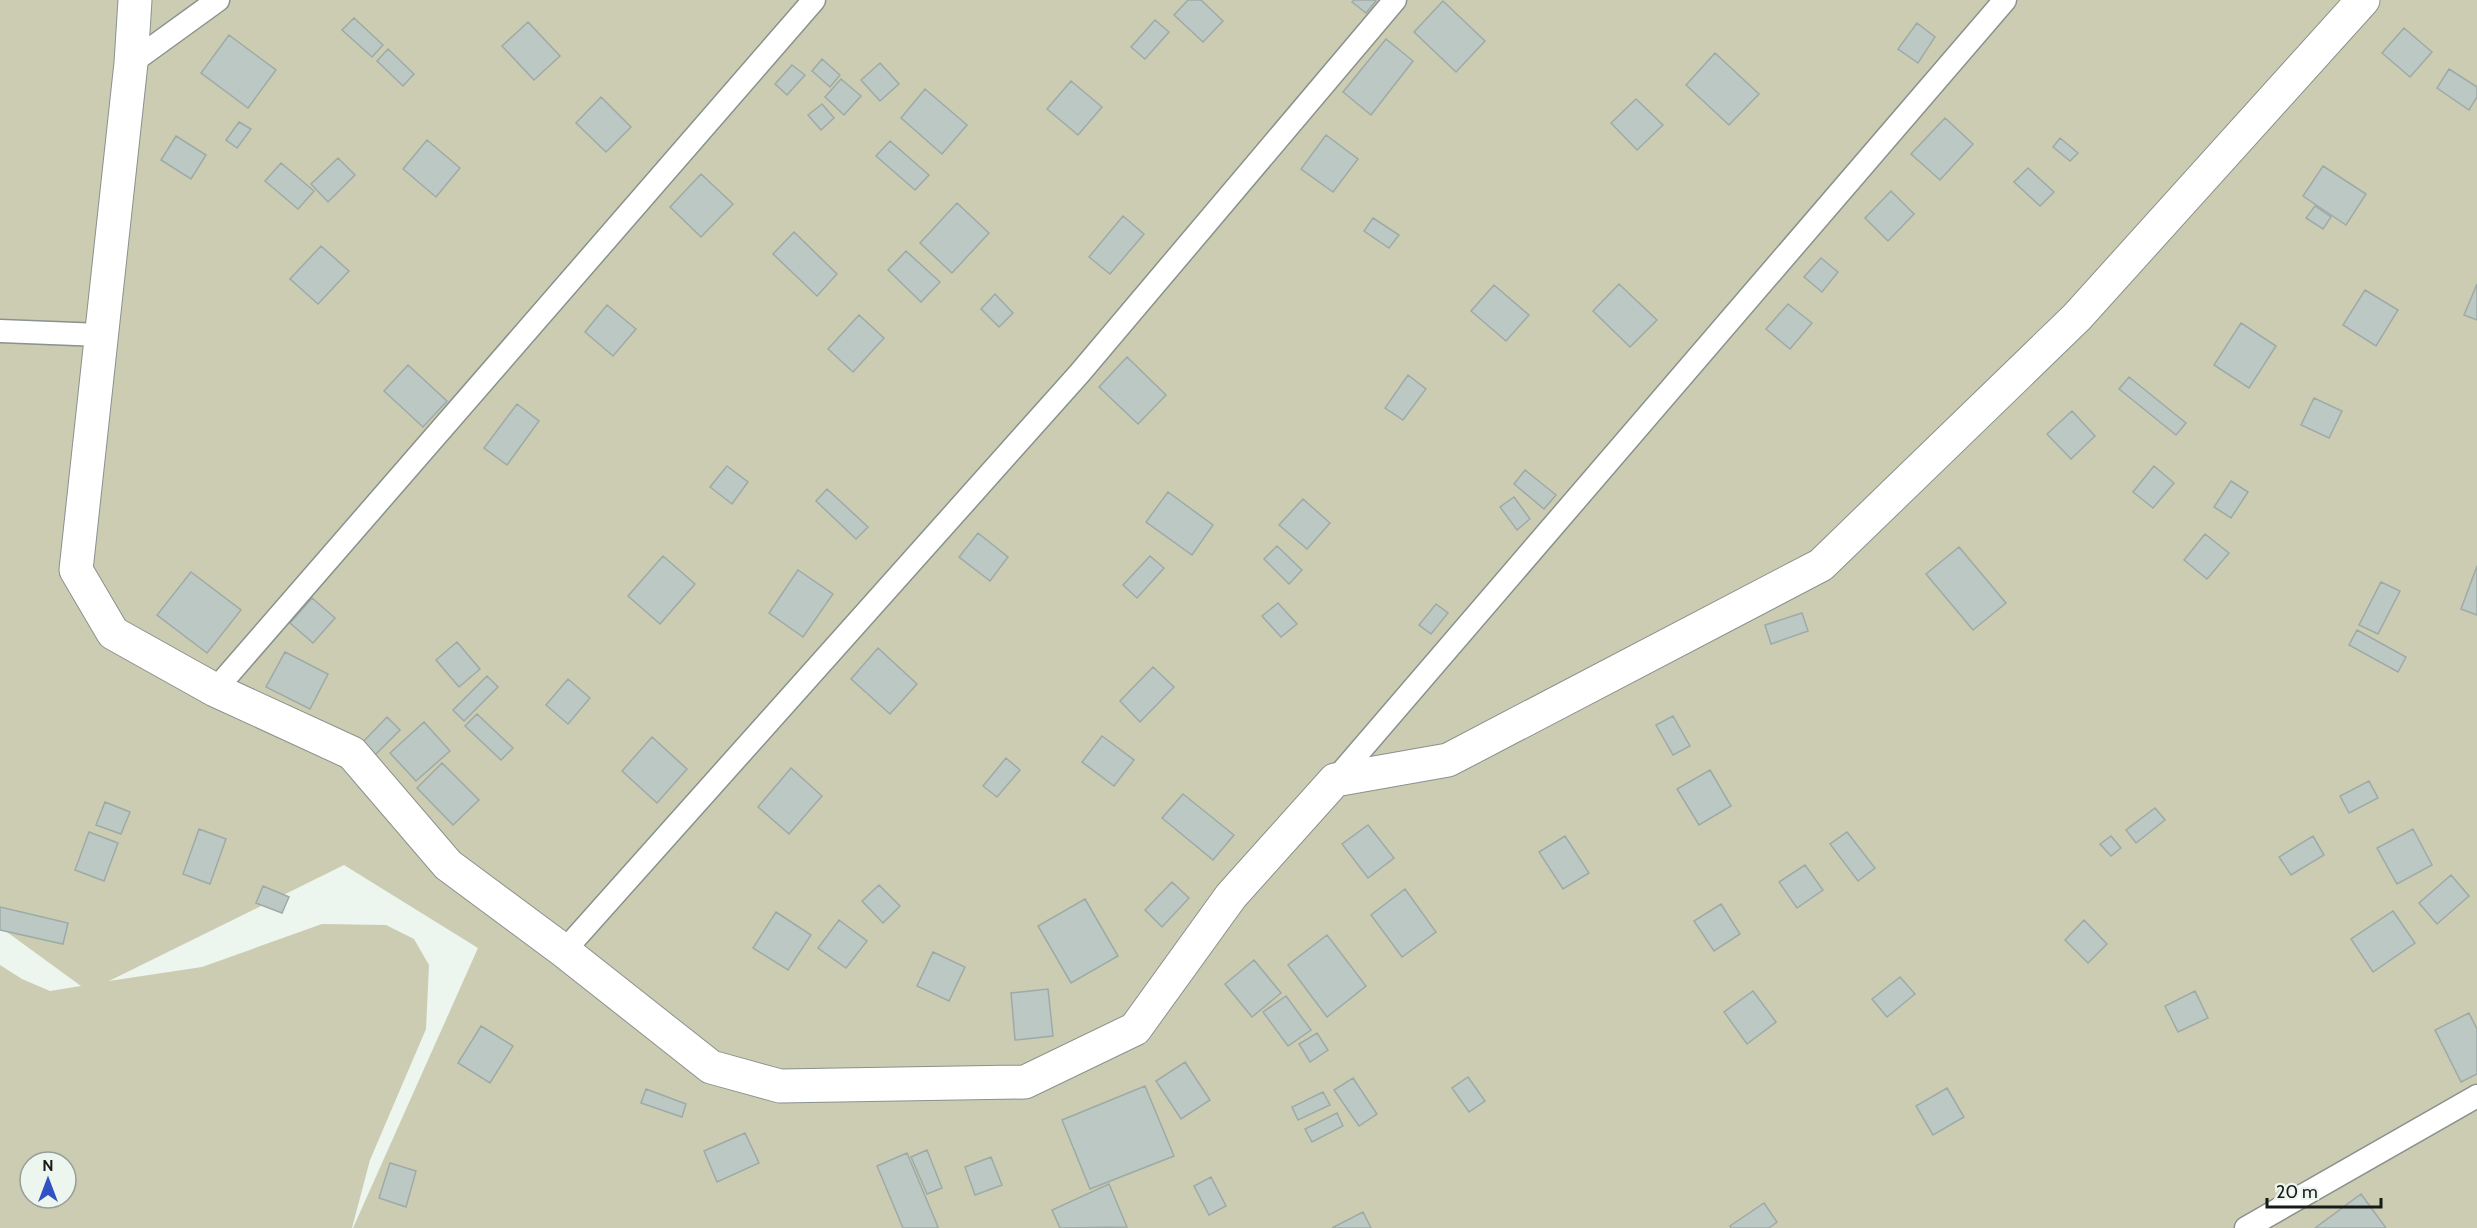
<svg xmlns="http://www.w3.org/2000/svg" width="2477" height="1228" viewBox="0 0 2477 1228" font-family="Cabin,sans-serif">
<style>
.green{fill:#cbccb2;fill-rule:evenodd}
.building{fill:#bcc8c4;stroke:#9eaaa6;stroke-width:1.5}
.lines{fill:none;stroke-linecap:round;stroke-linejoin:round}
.service-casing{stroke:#89928c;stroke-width:25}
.minor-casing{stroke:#89928c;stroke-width:35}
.service{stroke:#fff;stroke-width:22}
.minor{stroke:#fff;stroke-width:33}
</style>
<rect width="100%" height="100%" fill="#ecf5ee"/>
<path class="green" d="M0 0H2477V1228H353L478 948 344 865 109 981 202 967 322 924 386 925 414 939 429 965 426 1029 370 1160 352 1228H0V965L22 979 50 991 81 986 0 927ZM30 1162H66V1198H30Z"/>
<path class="building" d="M1188 0H1201L1223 21 1203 42 1174 15Z
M1354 0H1374L1376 1 1366 13 1352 2Z
M1443 1 1485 41 1456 72 1414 32Z
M354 18 383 45 372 57 342 30Z
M1155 20 1169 32 1145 59 1131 47Z
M528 22 560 56 534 80 502 46Z
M1917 23 1935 37 1918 63 1898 49Z
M2404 28 2432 52 2410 77 2382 53Z
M229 35 276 70 248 108 201 73Z
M1386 39 1413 61 1371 115 1343 92Z
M388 49 414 74 403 86 377 61Z
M1715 53 1759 94 1729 125 1686 85Z
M822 59 840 75 830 87 812 71Z
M880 63 899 84 880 101 861 80Z
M792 65 805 75 787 95 775 84Z
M2449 69 2477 87V97L2469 110 2437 88Z
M841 79 861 96 844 115 825 97Z
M1071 81 1102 107 1078 135 1047 109Z
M925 89 967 125 942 154 901 118Z
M601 97 631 127 606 152 576 123Z
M1636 99 1663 125 1637 150 1611 123Z
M822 104 834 118 821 130 808 115Z
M1945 118 1973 144 1940 180 1911 154Z
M239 122 251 129 237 148 226 140Z
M1326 135 1358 159 1333 192 1301 169Z
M176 136 206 155 191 179 161 160Z
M2060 138 2078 153 2070 161 2053 147Z
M427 140 460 168 436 197 403 169Z
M890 141 929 175 915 190 876 156Z
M338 158 355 175 328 202 311 184Z
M281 163 314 191 298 209 265 181Z
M2323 166 2366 194 2346 225 2303 196Z
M2028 168 2054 192 2040 206 2014 182Z
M701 174 733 204 701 237 670 207Z
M1891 191 1914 214 1888 241 1865 218Z
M957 203 989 233 952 273 920 243Z
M2315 206 2331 217 2323 229 2306 218Z
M1123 216 1144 234 1110 274 1089 257Z
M1373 218 1399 235 1389 248 1364 231Z
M794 232 837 274 817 296 773 254Z
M321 246 349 271 318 304 290 279Z
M906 251 940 282 921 302 888 270Z
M1821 258 1838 272 1822 292 1804 277Z
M1619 284 1657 320 1630 347 1593 311Z
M2477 284V320L2464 315Z
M1494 285 1529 315 1506 341 1471 311Z
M2365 290 2398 310 2376 346 2343 325Z
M995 294 1013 313 999 327 981 309Z
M1788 304 1812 323 1790 349 1766 329Z
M607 305 636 329 613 356 585 332Z
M859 315 884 338 853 372 828 349Z
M2241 323 2276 346 2249 388 2214 365Z
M1127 357 1166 395 1138 424 1099 387Z
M408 365 447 401 423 427 384 391Z
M1408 375 1426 389 1403 420 1385 408Z
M2129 377 2186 423 2176 435 2119 389Z
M2314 398 2342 411 2329 438 2301 425Z
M517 404 539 421 507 465 484 448Z
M2072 411 2095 436 2071 459 2047 434Z
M727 466 748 482 732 504 710 487Z
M2154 466 2174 483 2153 508 2133 492Z
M1525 470 1556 495 1544 509 1514 484Z
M2231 481 2248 492 2231 518 2214 507Z
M827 489 868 527 856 539 816 501Z
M1168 492 1213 525 1192 555 1146 522Z
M1514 497 1530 519 1517 530 1500 507Z
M1303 499 1330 523 1307 549 1279 525Z
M978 533 1008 557 990 581 959 557Z
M2205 534 2229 553 2207 579 2184 560Z
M1277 546 1302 570 1289 584 1264 559Z
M1959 547 2006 603 1973 630 1926 574Z
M663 556 695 584 660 624 628 596Z
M1150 556 1164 568 1137 598 1123 585Z
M2477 566V615L2461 609Z
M798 570 833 594 803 637 769 613Z
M191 572 241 610 207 653 157 615Z
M2381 582 2400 591 2378 634 2359 625Z
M312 598 335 618 313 643 290 623Z
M1278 603 1297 624 1281 637 1262 616Z
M1436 604 1448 613 1431 634 1419 625Z
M1802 613 1808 631 1771 644 1765 625Z
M2357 630 2406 657 2398 672 2349 645Z
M457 642 480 669 459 687 436 660Z
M878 648 917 684 890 714 851 679Z
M285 652 328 674 310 709 266 687Z
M1153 667 1174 687 1140 722 1120 701Z
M487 676 498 687 464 721 453 710Z
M568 679 590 698 568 724 546 705Z
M477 714 513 748 501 760 465 726Z
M1673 716 1690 746 1673 755 1656 725Z
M387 717 400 730 375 755 362 743Z
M424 722 450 751 416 781 390 753Z
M1102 736 1134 760 1114 786 1082 762Z
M652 737 687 769 657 803 622 771Z
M1006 758 1020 770 997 797 983 786Z
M442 763 479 800 453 825 417 788Z
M791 768 822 796 789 834 758 807Z
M1710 770 1731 806 1699 825 1677 789Z
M2369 781 2378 798 2349 813 2340 796Z
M1183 794 1234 835 1213 860 1162 818Z
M105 802 130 812 121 834 96 825Z
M2155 808 2165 820 2136 843 2126 830Z
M1368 825 1394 858 1368 878 1342 844Z
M199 829 226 839 210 884 183 874Z
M2413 829 2432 865 2397 884 2377 848Z
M89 832 118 843 104 881 75 870Z
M1847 832 1875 868 1858 881 1830 844Z
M1565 836 1589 873 1563 889 1539 852Z
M2111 836 2121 848 2111 856 2100 844Z
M2313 836 2324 855 2291 875 2279 857Z
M1805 865 1823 890 1797 908 1779 882Z
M2451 875 2469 896 2437 924 2419 903Z
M1172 882 1189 898 1162 927 1145 910Z
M879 885 900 906 883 923 862 901Z
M263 886 289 897 282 913 256 903Z
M1405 889 1436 932 1402 957 1371 915Z
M1085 899 1118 956 1071 983 1038 926Z
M1721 904 1740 934 1714 951 1694 921Z
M0 907 68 923 63 944 0 930Z
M2393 911 2415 943 2373 972 2351 939Z
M776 912 811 935 788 970 753 948Z
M839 920 867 941 846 968 818 948Z
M2084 920 2107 944 2088 963 2065 940Z
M1327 935 1366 986 1327 1017 1288 965Z
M933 952 965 967 949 1001 917 986Z
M1254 960 1281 993 1252 1017 1225 984Z
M1900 977 1915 994 1887 1017 1872 999Z
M1048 989 1053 1036 1015 1040 1011 993Z
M1753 991 1776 1022 1747 1044 1724 1012Z
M2195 991 2208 1018 2178 1032 2165 1006Z
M1286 996 1311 1030 1288 1046 1263 1012Z
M2469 1013 2477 1029V1074L2461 1082 2435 1030Z
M481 1026 513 1046 490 1083 458 1063Z
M1317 1033 1328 1050 1310 1062 1299 1044Z
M1185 1062 1210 1100 1181 1119 1156 1081Z
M1468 1077 1485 1101 1469 1112 1452 1088Z
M1353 1078 1377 1114 1359 1126 1334 1090Z
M1145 1086 1174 1156 1090 1189 1062 1120Z
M1947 1088 1964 1117 1933 1135 1916 1106Z
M646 1089 686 1104 682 1117 641 1103Z
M1323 1092 1330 1105 1298 1120 1292 1107Z
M1337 1113 1343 1126 1312 1142 1305 1129Z
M745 1133 759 1163 717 1182 704 1151Z
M927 1150 942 1188 927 1194 911 1157Z
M907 1153 938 1227 936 1228H903L877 1166Z
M991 1157 1002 1185 975 1195 965 1167Z
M390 1163 416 1171 406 1207 379 1198Z
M1211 1177 1226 1206 1209 1215 1194 1186Z
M1109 1184 1127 1227 1060 1228 1052 1210Z
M2361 1194 2386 1228H2315Z
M1764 1203 1777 1222 1769 1228H1731L1730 1226Z
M1363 1212 1371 1228H1332Z"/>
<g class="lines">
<defs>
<path id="service" d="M131 63 218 0
M0 331 101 335
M215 690 814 0
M1335 780 2005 0
M564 951 1079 374 1395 0
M2246 1228 2477 1096"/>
<path id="minor" d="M135 0 131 63 76 570 113 633 215 690 352 753 448 865 564 951 711 1067 780 1086 1025 1082 1135 1029 1231 896 1335 780 1448 760 1821 565 2077 317 2363 0"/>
</defs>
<use href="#service" class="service-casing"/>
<use href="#minor" class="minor-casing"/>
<use href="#service" class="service"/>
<use href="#minor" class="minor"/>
</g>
<g transform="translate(48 1180)"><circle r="28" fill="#ecf5ee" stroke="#979e98" stroke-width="1.5"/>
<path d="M0-4.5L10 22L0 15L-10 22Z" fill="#3052c2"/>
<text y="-9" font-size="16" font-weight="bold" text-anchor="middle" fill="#171b18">N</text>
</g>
<path d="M2267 1198v9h114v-9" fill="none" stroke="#171b18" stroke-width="3"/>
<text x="2276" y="1198" font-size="18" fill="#171b18" stroke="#ecf5ee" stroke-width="4.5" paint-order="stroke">20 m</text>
</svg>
